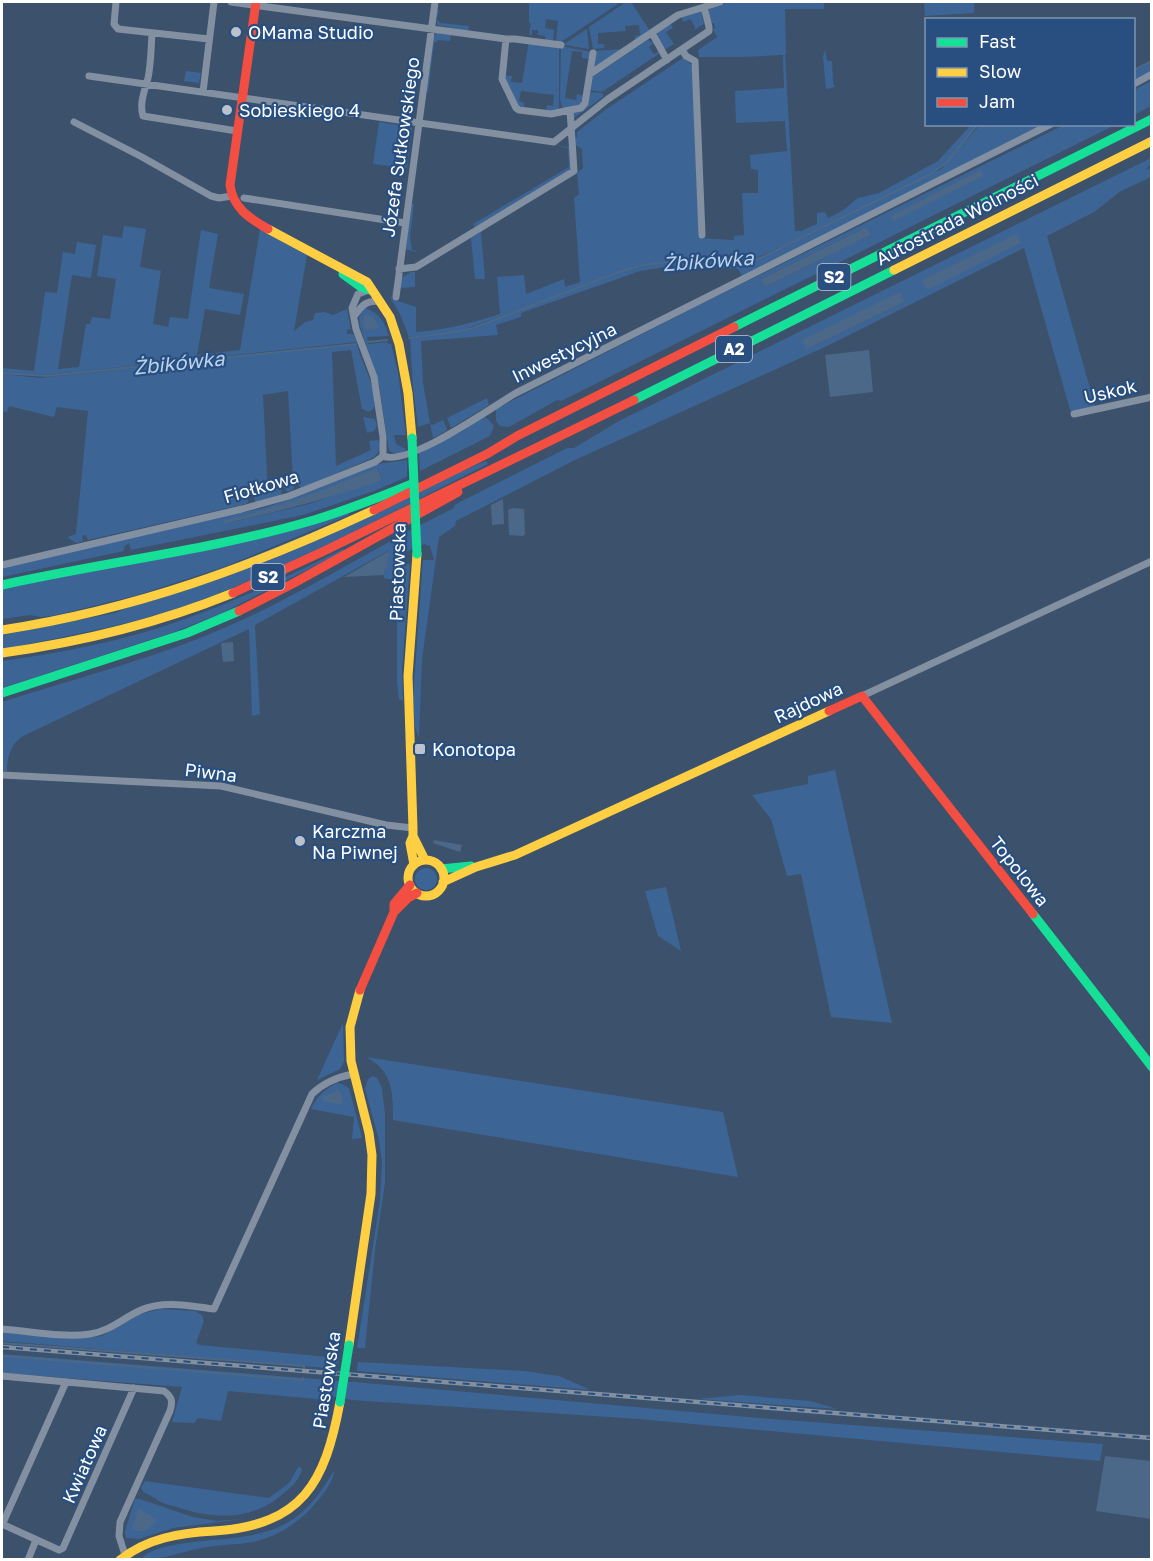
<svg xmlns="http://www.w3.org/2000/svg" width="1153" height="1561" viewBox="0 0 1153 1561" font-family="'Golos Text',sans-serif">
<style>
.green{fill:#3c6595;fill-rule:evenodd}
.water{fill:#4b6889}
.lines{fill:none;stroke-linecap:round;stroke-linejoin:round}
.stream{stroke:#4b6889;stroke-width:2}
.street{stroke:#8290a1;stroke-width:7}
.fast{stroke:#16e098;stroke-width:9}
.slow{stroke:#ffcf43;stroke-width:9}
.jam{stroke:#f24e42;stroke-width:9}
.rail-casing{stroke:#8291a1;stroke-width:4.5}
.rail{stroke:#284f7f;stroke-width:2;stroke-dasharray:7;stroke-linecap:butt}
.fast-bridge{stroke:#16e098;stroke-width:9}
.poi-dot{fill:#bbc2cb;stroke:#284f7f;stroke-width:2}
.labels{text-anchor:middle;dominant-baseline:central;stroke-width:4.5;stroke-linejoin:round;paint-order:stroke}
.shield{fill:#284f7f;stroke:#becad9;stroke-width:1.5}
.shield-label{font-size:16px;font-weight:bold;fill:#fff}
.poi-label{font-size:18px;fill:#fff;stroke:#284f7f;text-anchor:start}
.street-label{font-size:18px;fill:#fff;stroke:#284f7f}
.water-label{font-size:20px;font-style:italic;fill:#bad2ed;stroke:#284f7f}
</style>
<rect width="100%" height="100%" fill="#3c516b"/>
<path class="green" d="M529 2H621L561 42H556L558 21 546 19 545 28 554 30 553 41H545V36L538 35V30H532V35H529L531 24 529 22Z
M626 2H631L650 31 635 42V36L640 35 639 25 625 26 626 31 598 33V44H604V48L593 49 589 27Z
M728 2H824V9H785L786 54H785L795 231H801L817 224V213L825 212 828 218 842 211 858 198 879 193 938 161 971 125H977L946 163 935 171 833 223 941 169 980 125H1043L742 276 738 269 671 266 640 271 521 313V317L496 325 498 335 421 341 423 383 430 423 432 425 443 420 447 429 446 431 433 438 430 423 418 427 413 387 410 339 443 335 477 327 627 270 667 262H750L830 225 751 260 666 261 638 266 471 327 447 333 409 337 400 314 391 299 393 286 392 299 416 307V332C446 330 472 323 500 314L497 277 524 275 526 294 564 279 565 287 580 282 574 198 579 194 577 173 583 168 582 149 574 144 573 140 577 137V132L605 110 683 58 686 59 693 67 700 238 734 240V236L744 235 742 193H758V170L751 169 750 155 787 151 785 121 736 123 735 91 784 88 783 55 743 57H699L698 50 717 37 713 29 715 28 714 23H711L708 10Z
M924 2H974V13L925 16Z
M437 10H439L437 19 440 23 469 26 468 31 437 25Z
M701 10 705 14 702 15 704 24 694 30 695 27 690 19 684 22 680 16Z
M670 23 673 28 666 32 674 44 664 50 657 36 659 30Z
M587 29 589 49 565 45 564 44Z
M437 33 451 35 450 41 439 40 434 43 428 92H426L433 37Z
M648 40 654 43 649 47 654 54 660 51V53L602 92 589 90 592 77Z
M529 41 559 46V110L548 112 546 110 547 105 553 106 554 95 521 91 519 101 524 103V107L518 106 505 81V75L512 76 511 82 522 83Z
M561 46 591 52 590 59 582 58V52L572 51 565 98 576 100 577 94 584 96 580 105 564 108 562 107 560 99Z
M622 49 594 70 595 51Z
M825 49 827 61H832L833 83 835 87 826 89 823 57Z
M1151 62V72L1134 81V71Z
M186 71 201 73 199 83 184 81Z
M1151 81V106L1134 115V90Z
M589 92 602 93 604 96 574 118 573 113 580 112Z
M379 122 412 127 407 168 373 164Z
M1064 125H1115L561 401 557 400 509 427 500 426 496 421V409L701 304ZM867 227 871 235 765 287 761 279Z
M555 145 569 147 571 168 569 171 475 227 473 224 569 167 568 148Z
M1151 158V163L1146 170 1151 168V177L1121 191 1094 212 1047 236 1095 406 1071 413 1024 248 827 346 575 460 456 521 455 526 439 537 422 659 419 738 415 727 413 698 423 560H434L430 546 424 544C413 549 401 551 399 564H410L402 670 403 701 399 699 397 683V581L384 578V569H387L388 551 255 625 260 714 252 716 249 629 23 736C11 744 7 756 7 771H2V702C77 678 159 657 231 625 308 591 378 545 454 508L455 505 464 500 567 448H574L619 421ZM1016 235 1021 243 927 289 923 280ZM900 293 905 302 807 349Z
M411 203 414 204 410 237 412 250 416 251V252L405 249Z
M124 226 146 229 140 267 161 271 153 324 168 327 170 317 188 319 201 230 218 234 209 288 244 294 240 315 205 309 197 355 240 350 260 229 307 255 294 331 305 322 313 320 315 313 325 312 333 315 347 309 351 329 347 330V334H354L357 342 46 375 2 372V368L34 371 45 292 57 293 63 252 75 254 77 242 96 245 91 278 72 275 58 369 79 367 86 324H90L92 317 110 319 116 279 97 276 103 235 122 238Z
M481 232 485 279H475L471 238Z
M411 272H415V287L400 288 401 278Z
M364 308C379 312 384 321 389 336L367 337 368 344 387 342 388 344H391L398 372 405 428 406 435H394L396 444 406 449 400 455 389 451 379 385 360 326 359 317Z
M357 344C362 366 377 385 374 408L369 412 362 409 351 350 332 352 336 466 371 450 369 441 378 440C383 446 378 454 373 458L301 488 297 484 295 485 293 490 287 492 285 488H282L281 495 255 502 252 487H249L248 502 246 504 88 540 86 535 82 536 83 541 76 543 67 537 76 534 88 411 57 407 54 417 9 406 7 412 2 411V374L40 378ZM288 391 293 481 268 491 263 395Z
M487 398 489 405 451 428 447 418Z
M483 416 488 419 494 426 490 436 420 471 419 453 461 432Z
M363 417 375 419 377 426 374 431 367 433Z
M407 460V477L374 491 303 515 131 550 129 543 124 547V551L2 577V567L263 508C302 496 336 477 374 465 385 462 396 462 407 460ZM377 468 382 479 309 504 224 524 303 499Z
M486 461 488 464C398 509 310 556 217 594 148 622 74 635 2 649V635L115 613Z
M348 513 349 515 224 567 138 595 57 615 41 617 30 615 2 619V589Z
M343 549 344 551 222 613 174 632 2 688V661C44 655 86 648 127 637 203 617 273 584 343 549Z
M835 770 892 1023 831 1017 801 874 787 876 771 819 752 795 808 784V776Z
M415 879a11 11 0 1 1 22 0a11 11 0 1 1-22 0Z
M666 887 681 951 658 936 645 891Z
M343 1023 344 1062 340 1069 317 1080Z
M366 1057 723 1112 738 1177 393 1120C393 1092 393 1071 366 1057Z
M373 1076 377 1078 382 1088 385 1114V1183L375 1250 365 1348H357L380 1201 382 1163 379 1140 365 1089 368 1079Z
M337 1083 342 1084 349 1088 362 1138 352 1139 354 1117 311 1109C317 1096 324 1090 337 1083Z
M160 1309 195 1311 202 1315 204 1321 196 1343 200 1345 339 1358 337 1369 2 1341V1332L87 1338 102 1336 137 1315Z
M2 1354 354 1382 759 1418 1103 1444 1100 1461 638 1419 352 1400 330 1396 327 1400 228 1391 221 1421 198 1418 194 1423 172 1422 182 1387 2 1373Z
M358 1362 524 1371 559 1376 591 1390 357 1371Z
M740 1395 810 1401 837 1409 697 1399Z
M299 1466 302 1469C299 1482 289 1489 279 1497 250 1521 210 1519 177 1507 171 1505 164 1504 159 1501 154 1497 149 1495 143 1492L141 1487 145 1481 269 1498 289 1483Z
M334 1470C334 1480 326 1490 320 1498 302 1521 276 1539 247 1543 230 1545 213 1545 197 1549 177 1553 163 1560 143 1559V1557C154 1547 172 1545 186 1543 257 1534 295 1541 334 1470Z
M135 1499H140L193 1517 217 1521 243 1519 173 1528 139 1539 126 1538 125 1531Z"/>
<path class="water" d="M981 170 983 176 893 221 891 216Z
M867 227 871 235 765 287 761 279Z
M1017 234 1021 243 927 290 922 280Z
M900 292 905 302 807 349 802 340Z
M366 314 373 317 379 328 365 330 363 319Z
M869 350 873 392 830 397 825 355Z
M377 468 382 480C330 499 278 511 224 524L223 521C277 508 326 489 377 468Z
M503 499 504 524 492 525 491 505Z
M513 508 524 509 525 534 523 536 509 535 508 510Z
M389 551 387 569H384V575L344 577Z
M233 642 234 661 223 662 221 643Z
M434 840 462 845 460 852 433 843Z
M338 1090 343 1096 342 1105 322 1101 323 1097Z
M1105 1456 1151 1461V1519L1096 1511Z
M139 1508 157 1520C149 1529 143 1536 132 1528Z"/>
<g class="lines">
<path class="stream" d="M1134 70 1152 61
M409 338 443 334 473 328 622 271C641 265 659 262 679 261 705 261 735 267 760 258L931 174 947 162 978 124
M368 342 387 340
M2 373 47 376 356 344
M2 1343 278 1364 304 1366V1368
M2 1356 303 1380V1378"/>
<path class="street" d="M116 2 114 24 118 29 209 39
M231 2 506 39H515L561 45
M652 33 667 60
M152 34C151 48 151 64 148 78 145 90 139 103 143 116L237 131
M506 39 502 79 516 108 519 110 551 114 570 110
M682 50 686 56 695 61 702 235
M590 74 678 15 704 7
M89 76 554 142 608 99 709 31V27L704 7 720 2
M1134 84 1152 74
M203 92 214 2
M74 122 142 157 211 196 219 198 232 196
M244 198 405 223
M399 269 416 267 574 171 570 110 581 108 585 103 593 53
M369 290 358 294 352 308 356 329 374 377 383 437V456
M396 297 435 2
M355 315C362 305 368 299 381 302
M1074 414 1152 397
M383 456C408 467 492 407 516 393L1051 124
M2 565 242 509 289 496 375 462 383 456
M862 696 1152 561
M2 775 221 786 386 825 413 828
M2 1329C30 1331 62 1338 90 1334 110 1331 123 1318 141 1310 164 1300 190 1306 214 1309L312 1094C324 1082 338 1077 353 1074
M2 1376 164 1391C172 1397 173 1401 170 1411L120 1522 119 1536 125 1555
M2 1524 59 1550 63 1548 134 1388
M2 1525 66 1382
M28 1560 36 1540"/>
<path class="fast" d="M343 274 361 287 370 290
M734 327 1152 119
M634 400 894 270
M2 585C105 562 212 550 314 520 347 510 380 497 412 484
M2 693 187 633 239 611
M441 869 471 866
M1033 914 1152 1067"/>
<path class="slow" d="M268 229 367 282 390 317 399 344 408 393 412 438
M894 270 1152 141
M2 630C137 609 251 567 374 510
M2 653C81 642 159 623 233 593
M413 836 425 860
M408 878a18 18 0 1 1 36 0a18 18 0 1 1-36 0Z
M414 865 410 843 413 836V828L408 676 417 554
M443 882 476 867 515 855 829 711
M349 1345 371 1194 372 1155 369 1133 351 1061 350 1027 360 990
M120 1560C147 1538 180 1533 214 1531 303 1525 325 1483 340 1402"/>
<path class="jam" d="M256 2 230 185C233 208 249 218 268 229
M374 510 487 454 517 436 734 327
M233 593 322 552 634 400
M239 611 294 583 458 492
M829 711 862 696 1033 914
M394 912 408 898 417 893
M360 990 394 912V904L410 885"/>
<defs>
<path id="rail" d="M2 1347 1152 1438"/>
</defs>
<use href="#rail" class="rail-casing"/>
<use href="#rail" class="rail"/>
<path class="fast-bridge" d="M412 438 417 554
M340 1402 349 1345"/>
</g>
<g class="poi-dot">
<circle cx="236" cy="32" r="6"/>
<circle cx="227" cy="110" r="6"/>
<rect x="414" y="743" width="12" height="12" rx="3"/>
<circle cx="300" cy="841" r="6"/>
</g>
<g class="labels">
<g class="shield">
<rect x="817.5" y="264" width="33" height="26" rx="4.5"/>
<rect x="716" y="336" width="36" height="26" rx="4.5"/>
<rect x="251.5" y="564" width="33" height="26" rx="4.5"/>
</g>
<g class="shield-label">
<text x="834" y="277">S2</text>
<text x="734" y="349">A2</text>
<text x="268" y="577">S2</text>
</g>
<g class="poi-label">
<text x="248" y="32">OMama Studio</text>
<text x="239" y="110">Sobieskiego 4</text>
<text x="432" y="749">Konotopa</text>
<text x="312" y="831">Karczma<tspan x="312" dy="21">Na Piwnej</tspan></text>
</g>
<g class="street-label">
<text transform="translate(400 147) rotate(-82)">Józefa Sułkowskiego</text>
<text transform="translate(957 219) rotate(-27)">Autostrada Wolności</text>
<text transform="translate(564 352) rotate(-26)">Inwestycyjna</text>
<text transform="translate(1110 391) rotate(-13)">Uskok</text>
<text transform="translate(261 486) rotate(-16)">Fiołkowa</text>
<text transform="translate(397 572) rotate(-88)">Piastowska</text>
<text transform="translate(808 702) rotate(-25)">Rajdowa</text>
<text transform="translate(211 772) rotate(7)">Piwna</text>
<text transform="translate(1020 871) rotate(52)">Topolowa</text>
<text transform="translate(326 1380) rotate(-81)">Piastowska</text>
<text transform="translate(84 1464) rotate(-66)">Kwiatowa</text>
</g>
<g class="water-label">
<text transform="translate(708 260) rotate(-4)">Żbikówka</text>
<text transform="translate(179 362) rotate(-6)">Żbikówka</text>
</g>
</g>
<rect width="1153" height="1561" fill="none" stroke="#ffffff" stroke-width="6"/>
<rect x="925" y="18" width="210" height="108" fill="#284f7f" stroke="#7e95b2" stroke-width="1.5"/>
<rect x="937" y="38" width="30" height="9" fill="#16e098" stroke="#7e95b2" stroke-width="1.5"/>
<text x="979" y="48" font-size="18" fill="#ffffff">Fast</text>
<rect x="937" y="68" width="30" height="9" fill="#ffcf43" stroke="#7e95b2" stroke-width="1.5"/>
<text x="979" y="78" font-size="18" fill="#ffffff">Slow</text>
<rect x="937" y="98" width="30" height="9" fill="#f24e42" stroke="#7e95b2" stroke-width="1.5"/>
<text x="979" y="108" font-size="18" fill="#ffffff">Jam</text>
</svg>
